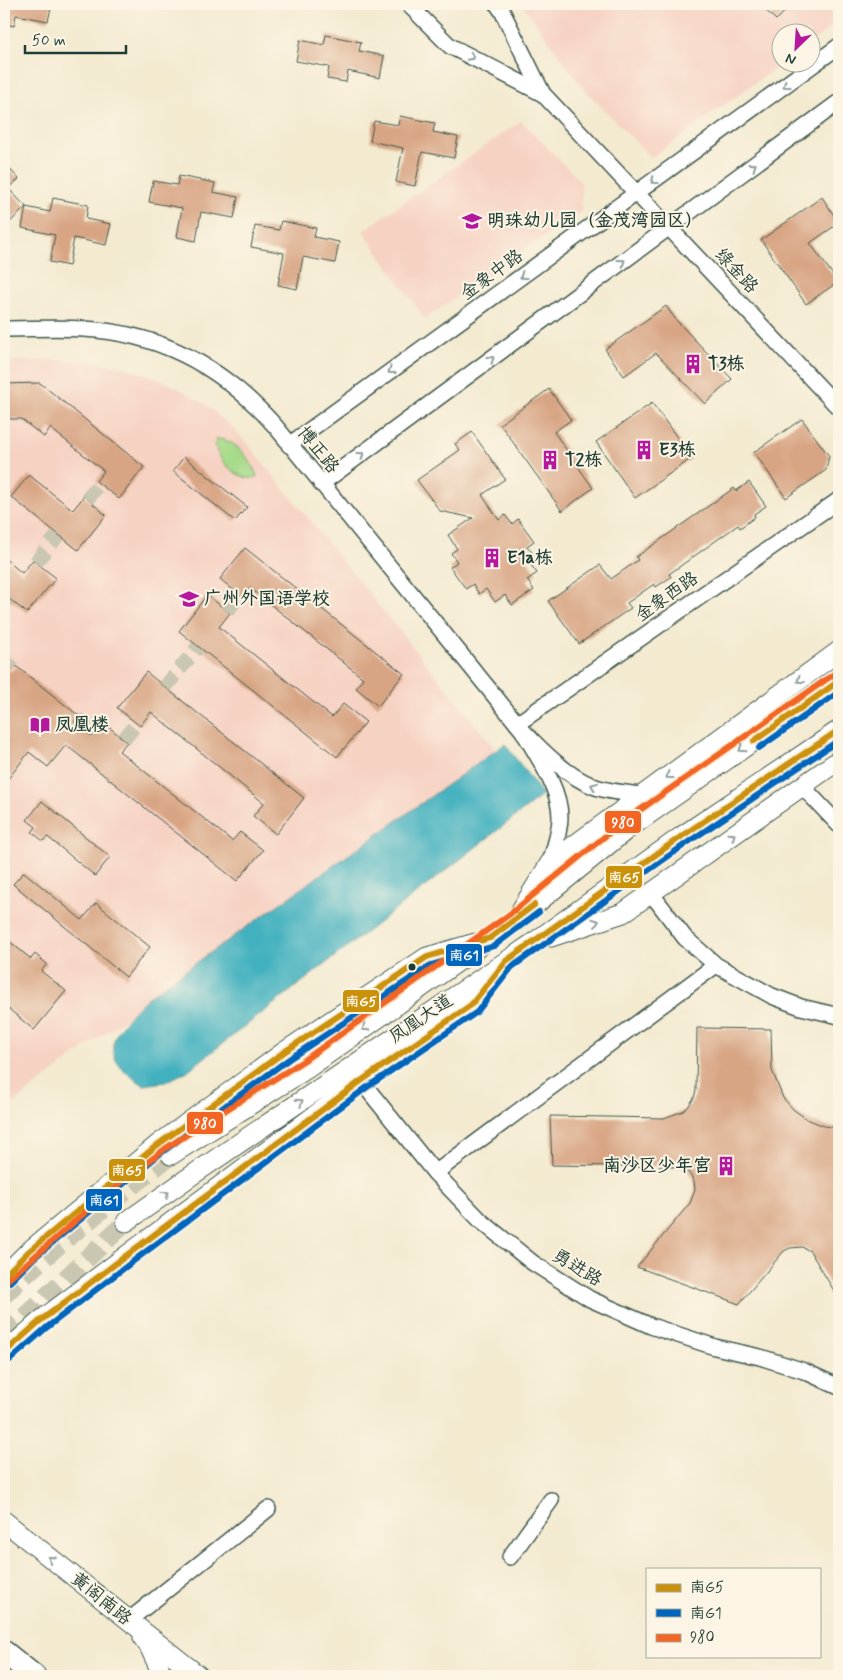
<svg xmlns="http://www.w3.org/2000/svg" width="843" height="1680" viewBox="0 0 843 1680" font-family="Mynerve,'LXGW WenKai TC',sans-serif">
<style>
.built{fill:#f6d2c3}
.green{fill:#a6da89;stroke:#628c5e}
.water{fill:#43b1bf;stroke:#31777a}
.building{fill:#d8a584}
.lines{fill:none;stroke-linecap:round;stroke-linejoin:round}
.minor-tunnel{stroke:#c9c7b1;stroke-width:15;stroke-dasharray:15 8;stroke-linecap:butt}
.major-tunnel{stroke:#c9c7b1;stroke-width:19;stroke-dasharray:19 9;stroke-linecap:butt}
.minor-casing{stroke:#3f574b;stroke-width:18}
.major-casing{stroke:#3f574b;stroke-width:21}
.highway-casing{stroke:#3f574b;stroke-width:25}
.minor{stroke:#fff;stroke-width:15}
.major{stroke:#fff;stroke-width:19}
.highway{stroke:#fff;stroke-width:22}
.bus-1-casing{stroke:#fcf5e5;stroke-width:10}
.bus-2-casing{stroke:#fcf5e5;stroke-width:10}
.bus-3-casing{stroke:#fcf5e5;stroke-width:10}
.bus-1{stroke:#cc910a;stroke-width:6}
.bus-2{stroke:#0065bd;stroke-width:6}
.bus-3{stroke:#f26522;stroke-width:6}
.oneway{stroke:#8f9e9a}
.bus-dot{fill:#1f3d34;stroke:#fcf5e5;stroke-width:2}
.labels{text-anchor:middle;dominant-baseline:central;stroke-width:4;stroke-linejoin:round;paint-order:stroke}
.poi-label{font-size:18px;font-weight:bold;fill:#1f3d34;stroke:#fcf5e5;text-anchor:start}
.street-label{font-size:18px;fill:#1f3d34;stroke:#fcf5e5}
.line-badge{stroke:#fcf5e5;stroke-width:2}
.badge-label{font-size:14px;text-anchor:middle;font-weight:bold;fill:#fff}
</style>
<rect width="100%" height="100%" fill="#fcf5e5"/>
<filter id="ink" filterUnits="userSpaceOnUse"><feTurbulence type="fractalNoise" baseFrequency=".02" numOctaves="2"/><feDisplacementMap in="SourceGraphic" scale="10" xChannelSelector="R" yChannelSelector="G"/><feConvolveMatrix kernelMatrix="1 2 1 2 8 2 1 2 1" color-interpolation-filters="sRGB"/></filter>
<filter id="wash" filterUnits="userSpaceOnUse"><feTurbulence type="fractalNoise" baseFrequency=".0096" numOctaves="4" result="noise"/><feDisplacementMap in="SourceGraphic" scale="20" xChannelSelector="R" yChannelSelector="G"/><feGaussianBlur stdDeviation="1.12" result="paint"/><feColorMatrix in="noise" values="0 0 0 0 0 0 0 0 0 0 0 0 0 0 0 0 0 1.4 0 .05"/><feComposite in="paint" operator="in"/></filter>
<g filter="url(#wash)">
<rect width="100%" height="100%" fill="#f3ead0"/>
<path class="built" d="M522 4H839V21L811 42 810 32H780V62L782 63 651 158 583 88Z
M521 121 581 182 582 210 425 319 363 231Z
M62 360 93 362 123 367 152 376 180 389 206 405 229 424 250 447 498 752 131 1014 77 1054 4 1111V361Z"/>
<path class="green" d="M216 439C235 438 252 460 257 477 254 477 252 479 249 478 234 477 211 454 216 439Z"/>
<path class="water" d="M505 744 543 795 186 1072 165 1082 144 1085C91 1054 115 1030 148 997Z"/>
<g id="blocks">
<path class="building" d="M4 4H52L48 21 16 15 14 26 4 24Z
M759 4H793L776 20Z
M326 35 361 42 359 51 384 56 380 78 348 71 346 82 327 79 329 67 296 61 300 40 324 45Z
M400 116 435 123 433 132 458 137 454 158 422 152 415 186 396 182 403 148 370 141 374 121 398 125Z
M4 163 19 179 8 188 26 207 10 222 4 215Z
M179 176 215 183 213 192 238 197 234 218 201 212 196 241 177 237 182 208 149 202 153 181 177 185Z
M822 197 839 223 810 243 838 282 806 304 761 240Z
M53 198 88 205 86 219 111 224 106 245 74 238 69 266 50 262 55 235 22 228 26 207 50 212Z
M281 221 316 228 314 237 339 242 335 263 303 257 297 289 278 285 284 253 251 247 255 226 279 230Z
M666 306 677 321 732 379 705 404 656 353 624 376 605 349Z
M40 383 144 467 119 499 96 481 104 471 50 428 44 437 21 419H4V384Z
M549 389 571 420 554 432 593 488 562 511 500 424Z
M652 403 692 458 635 498 596 442Z
M802 419 829 456 826 470 786 498 754 452Z
M472 432 505 479 482 495 499 520 505 515 512 524 518 519 534 541 527 546 534 555 527 560 537 573 527 580 534 590 512 605 505 595 495 602 486 589 479 594 473 584 466 589 450 567 457 562 451 553 457 549 448 535 473 518 440 511 417 480 460 450 455 444Z
M184 457 247 507 235 521 173 471Z
M29 475 73 510 84 496 106 515 78 550 11 497Z
M749 482 766 506 754 514 755 517 740 528 738 525 669 574 671 577 656 587 654 584 627 603 631 608 579 644 548 601 600 565 611 579 638 560 636 557 734 488 736 491Z
M245 548 404 674 378 706 356 688 363 678 294 623 250 588 243 598 220 579Z
M4 558 22 573 33 560 56 578 27 613 4 595Z
M207 595 230 613 219 627 332 717 343 704 366 722 337 757 179 631Z
M4 666 11 672 16 666 79 716 74 722 93 737 104 723 127 742 119 751 173 794 232 841 240 832 263 850 237 881 66 745 48 767 29 752 4 784Z
M146 672 304 798 276 834 253 816 264 803 151 712 140 726 117 708Z
M42 801 110 857 95 876 49 838 47 837 43 841 32 832 36 827 27 820Z
M24 872 82 920 96 903 150 947 126 977 13 884Z
M4 937 31 959 35 954 47 964 41 971 66 991 34 1030 4 1005Z
M697 1028 771 1029 772 1070 783 1098 794 1110 807 1119 824 1126 839 1128V1299L810 1251 802 1247 790 1248 784 1251 739 1304 637 1267 690 1203 695 1190 694 1181 689 1173 683 1168 675 1167 552 1165 550 1116 664 1118 683 1111 688 1107 694 1098 696 1090Z"/>
</g>
</g>
<g filter="url(#ink)">
<use href="#blocks" fill-opacity="0" stroke="#3f574b" stroke-width="1"/>
<g class="lines">
<path class="minor-tunnel" d="M87 499 100 483
M36 562 58 535
M4 602 7 598
M227 611 239 595
M4 661 14 669
M165 687 198 647
M77 719 96 734
M124 739 137 723"/>
<path class="major-tunnel" d="M4 1295C55 1245 114 1200 171 1155
M4 1336 126 1222"/>
<defs>
<path id="minor" d="M408 4 450 46 543 94
M497 4 502 11 543 94 839 408
M4 329C30 329 57 327 84 329 161 333 225 369 276 427L523 731
M289 445 839 46
M321 484 839 102
M517 724 839 500
M802 786 839 825
M550 863C554 848 560 833 560 817 560 788 537 756 523 731 542 751 567 776 593 786 608 792 625 793 642 795
M651 893 685 938 716 965 772 996 801 1007 839 1016
M361 1081 435 1173 481 1221 533 1263 590 1299 651 1326 715 1347 760 1357 804 1371 839 1387
M435 1173 716 965
M510 1557 551 1500
M128 1621 268 1509"/>
<path id="major" d="M521 910 550 863 839 651
M551 937 623 913 839 760
M171 1155 308 1068 515 921 625 831 839 681
M126 1222 188 1178 533 943 682 836 839 730
M4 1276 28 1252 156 1146 284 1052 427 957 475 943
M4 1353 40 1321 135 1249 361 1081 471 1005 494 976
M4 1521 199 1676
M143 1638 149 1646 163 1676"/>
<path id="highway" d="M4 1652 34 1676"/>
</defs>
<use href="#minor" class="minor-casing"/>
<use href="#major" class="major-casing"/>
<use href="#highway" class="highway-casing"/>
<use href="#minor" class="minor"/>
<use href="#major" class="major"/>
<use href="#highway" class="highway"/>
<defs>
<path id="bus-1" d="M754 741 839 681
M4 1276 28 1252 156 1146 284 1052 427 957 490 938 534 905
M4 1353 40 1321 135 1249 361 1081 471 1005 506 961 682 836 839 730"/>
<path id="bus-2" d="M759 748 839 692
M10 1282 34 1258 161 1153 289 1059 431 965 494 946 539 912
M10 1360 46 1328 140 1256 366 1088 477 1012 512 967 687 843 839 740"/>
<path id="bus-3" d="M4 1283 104 1196 166 1148 303 1061 510 914 620 824 834 674"/>
</defs>
<use href="#bus-1" class="bus-1-casing"/>
<use href="#bus-2" class="bus-2-casing"/>
<use href="#bus-3" class="bus-3-casing"/>
<use href="#bus-1" class="bus-1"/>
<use href="#bus-2" class="bus-2"/>
<use href="#bus-3" class="bus-3"/>
</g>
<defs><path id="oneway-chevron" d="M-2-3.5L2.5 0L-2 3.5" fill="none" stroke-width="1.6" stroke-linecap="round" stroke-linejoin="round" transform="scale(1.25)"/></defs>
<g class="oneway">
<use href="#oneway-chevron" transform="translate(471 57) rotate(27)"/>
<use href="#oneway-chevron" transform="translate(786 85) rotate(144)"/>
<use href="#oneway-chevron" transform="translate(753 166) rotate(-36)"/>
<use href="#oneway-chevron" transform="translate(654 181) rotate(144)"/>
<use href="#oneway-chevron" transform="translate(622 262) rotate(-36)"/>
<use href="#oneway-chevron" transform="translate(523 276) rotate(144)"/>
<use href="#oneway-chevron" transform="translate(491 359) rotate(-36)"/>
<use href="#oneway-chevron" transform="translate(391 371) rotate(144)"/>
<use href="#oneway-chevron" transform="translate(361 455) rotate(-36)"/>
<use href="#oneway-chevron" transform="translate(800 680) rotate(144)"/>
<use href="#oneway-chevron" transform="translate(742 749) rotate(145)"/>
<use href="#oneway-chevron" transform="translate(669 776) rotate(144)"/>
<use href="#oneway-chevron" transform="translate(594 786) rotate(-158)"/>
<use href="#oneway-chevron" transform="translate(732 836) rotate(-35)"/>
<use href="#oneway-chevron" transform="translate(596 922) rotate(-19)"/>
<use href="#oneway-chevron" transform="translate(365 1028) rotate(145)"/>
<use href="#oneway-chevron" transform="translate(300 1102) rotate(-34)"/>
<use href="#oneway-chevron" transform="translate(166 1194) rotate(-36)"/>
<use href="#oneway-chevron" transform="translate(51 1559) rotate(-141)"/>
</g>
</g>
<defs>
<symbol id="school-bare" viewBox="-9 -9 18 18"><path d="M0-5L7-2L0 1L-7-2ZM-4 1L0 2.5L4 1V4Q0 6-4 4Z" fill="#b5179e" stroke="#fcf5e5" stroke-width="2.5" paint-order="stroke"/></symbol>
<symbol id="building-bare" viewBox="-9 -9 18 18"><path d="M-4-6H4V6H1V3H-1V6H-4ZM-2.5-4.3h1.7v1.8h-1.7ZM.8-4.3h1.7v1.8H.8ZM-2.5-1h1.7V.8h-1.7ZM.8-1h1.7V.8H.8Z" fill="#b5179e" stroke="#fcf5e5" stroke-width="2.5" paint-order="stroke"/></symbol>
<symbol id="library-bare" viewBox="-9 -9 18 18"><path d="M-6-4Q-3-5.5-.7-3.5V5Q-3 3-6 4ZM6-4Q3-5.5 .7-3.5V5Q3 3 6 4Z" fill="#b5179e" stroke="#fcf5e5" stroke-width="2.5" paint-order="stroke"/></symbol>
</defs>
<g fill-rule="evenodd">
<use href="#school-bare" x="458" y="207" width="28" height="28"/>
<use href="#building-bare" x="679" y="350" width="28" height="28"/>
<use href="#building-bare" x="630" y="436" width="28" height="28"/>
<use href="#building-bare" x="536" y="446" width="28" height="28"/>
<use href="#building-bare" x="478" y="544" width="28" height="28"/>
<use href="#school-bare" x="175" y="585" width="28" height="28"/>
<use href="#library-bare" x="26" y="711" width="28" height="28"/>
<use href="#building-bare" x="712" y="1152" width="28" height="28"/>
</g>
<circle class="bus-dot" cx="412" cy="967" r="4.5"/>
<g class="labels">
<g class="poi-label">
<text x="487" y="221">明珠幼儿园（金茂湾园区）</text>
<text x="708" y="364">T3栋</text>
<text x="659" y="450">E3栋</text>
<text x="565" y="460">T2栋</text>
<text x="507" y="558">E1a栋</text>
<text x="204" y="599">广州外国语学校</text>
<text x="55" y="725">凤凰楼</text>
<text x="711" y="1166" text-anchor="end">南沙区少年宫</text>
</g>
<g class="street-label">
<text transform="translate(736 271) rotate(47)">绿金路</text>
<text transform="translate(492 275) rotate(-36)">金象中路</text>
<text transform="translate(318 450) rotate(51)">博正路</text>
<text transform="translate(667 597) rotate(-35)">金象西路</text>
<text transform="translate(421 1019) rotate(-34)">凤凰大道</text>
<text transform="translate(577 1268) rotate(31)">勇进路</text>
<text transform="translate(101 1599) rotate(39)">黄阁南路</text>
</g>
</g>
<g class="line-badge">
<rect x="604" y="810" width="38" height="24" rx="5" fill="#f26522"/>
<rect x="605" y="865" width="38" height="24" rx="5" fill="#cc910a"/>
<rect x="445" y="943" width="38" height="24" rx="5" fill="#0065bd"/>
<rect x="342" y="989" width="38" height="24" rx="5" fill="#cc910a"/>
<rect x="186" y="1111" width="38" height="24" rx="5" fill="#f26522"/>
<rect x="108" y="1158" width="38" height="24" rx="5" fill="#cc910a"/>
<rect x="85" y="1188" width="38" height="24" rx="5" fill="#0065bd"/>
</g>
<g class="badge-label">
<text x="623" y="827">980</text>
<text x="624" y="882">南G5</text>
<text x="464" y="960">南G1</text>
<text x="361" y="1006">南G5</text>
<text x="205" y="1128">980</text>
<text x="127" y="1175">南G5</text>
<text x="104" y="1205">南G1</text>
</g>
<rect width="843" height="1680" fill="none" stroke="#fcf5e5" stroke-width="20"/>
<rect x="646" y="1568" width="175" height="90" fill="#fcf5e5" stroke="#a4ab9e"/>
<rect x="656" y="1584" width="25" height="8" fill="#cc910a" stroke="#a4ab9e"/>
<text x="690" y="1592" font-size="15" fill="#1f3d34">南G5</text>
<rect x="656" y="1609" width="25" height="8" fill="#0065bd" stroke="#a4ab9e"/>
<text x="690" y="1618" font-size="15" fill="#1f3d34">南G1</text>
<rect x="656" y="1634" width="25" height="8" fill="#f26522" stroke="#a4ab9e"/>
<text x="690" y="1642" font-size="15" fill="#1f3d34">980</text>
<g transform="translate(796 48) rotate(205)"><circle r="24" fill="#fcf5e5" stroke="#a4ab9e"/>
<path d="M0-4L9 19L0 12L-9 19Z" fill="#b5179e"/>
<text y="-8" font-size="14" font-weight="bold" text-anchor="middle" fill="#1f3d34">N</text>
</g>
<path d="M25 45v8h101v-8" fill="none" stroke="#1f3d34" stroke-width="2.5"/>
<text x="32" y="45" font-size="15" fill="#1f3d34" stroke="#fcf5e5" stroke-width="4" paint-order="stroke">50 m</text>
</svg>
